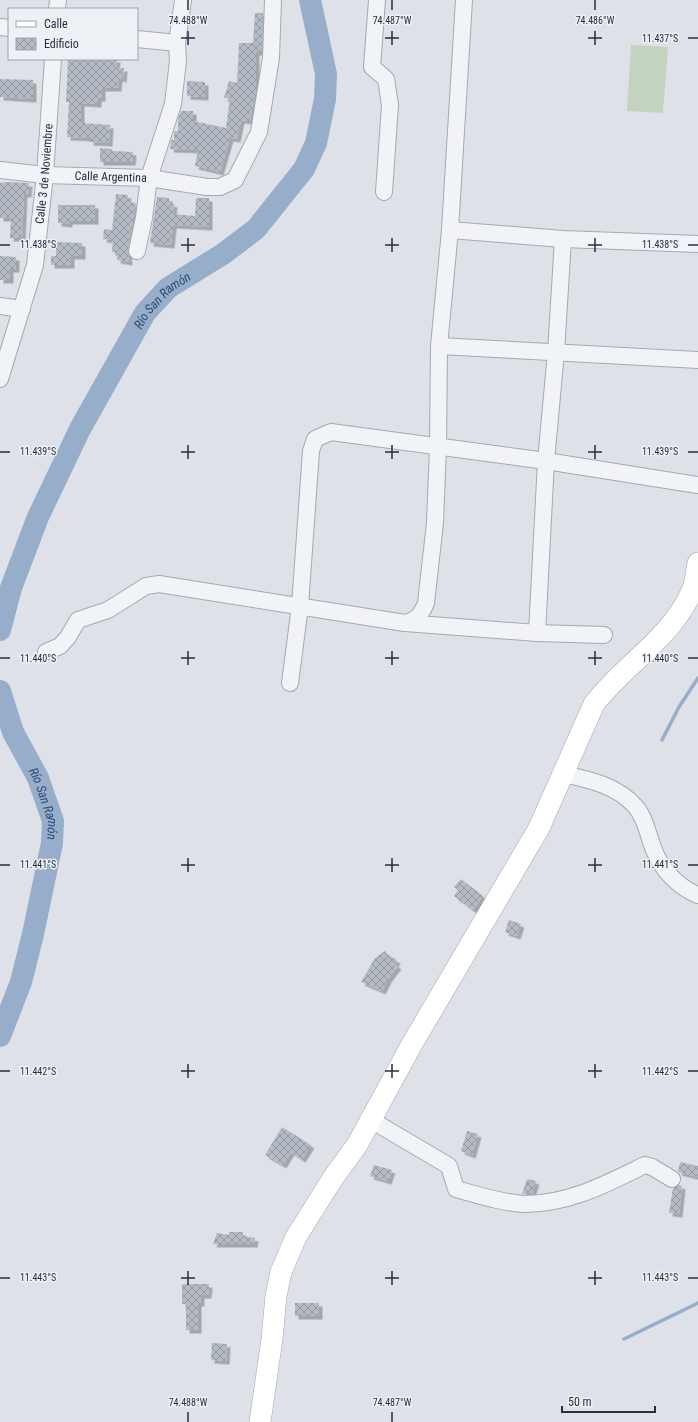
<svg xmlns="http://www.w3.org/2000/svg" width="698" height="1422" viewBox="0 0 698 1422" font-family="'Roboto Condensed',sans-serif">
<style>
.pitch{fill:#c3d3bf}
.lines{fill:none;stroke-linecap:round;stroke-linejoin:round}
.stream{stroke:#97aecb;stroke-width:3.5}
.river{stroke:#97aecb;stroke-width:22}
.building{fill:url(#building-cross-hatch);filter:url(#shadow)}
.minor-casing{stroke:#a3a9b2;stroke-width:18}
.major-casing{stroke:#9da6b5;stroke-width:22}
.minor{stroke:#f1f3f7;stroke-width:16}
.major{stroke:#fff;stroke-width:21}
.ticks{fill:none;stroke:#262f40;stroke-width:1.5}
.labels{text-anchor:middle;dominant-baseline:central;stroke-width:3;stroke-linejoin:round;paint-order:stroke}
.street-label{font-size:12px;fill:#262f40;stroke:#edf1f6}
.water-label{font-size:13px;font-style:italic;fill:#2e4c76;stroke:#edf1f6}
.ticks-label{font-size:10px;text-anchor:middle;fill:#262f40;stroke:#edf1f6;stroke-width:3;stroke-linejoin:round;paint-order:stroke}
</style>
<defs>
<pattern id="building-cross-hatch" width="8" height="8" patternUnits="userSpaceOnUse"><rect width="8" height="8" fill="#b5bbc5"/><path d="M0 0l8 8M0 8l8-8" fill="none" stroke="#9398a1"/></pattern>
<filter id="shadow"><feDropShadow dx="3.5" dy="3.5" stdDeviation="0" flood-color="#0004"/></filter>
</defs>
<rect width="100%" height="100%" fill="#dee2e8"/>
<path class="pitch" d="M631 45 668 47 663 113 627 111Z"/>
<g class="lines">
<path class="stream" d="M662 740 679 707 698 678
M624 1339 698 1303"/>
<g class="river">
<path id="s1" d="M0 630 11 588 38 517 80 429 145 313 168 288 223 254 256 229 304 169 316 143 325 99 326 74 310 0"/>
<path id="s2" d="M0 691 13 732 38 778 53 821 52 843 33 934 21 982 0 1036"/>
</g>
</g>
<path class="building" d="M255 13H263L262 52H256V89L250 121 241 120 237 139 230 138 220 172 195 166 198 150 170 149 171 140H174V131H178V119L181 111H193V121L226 128 230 98H224L229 81 237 83 239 43H253Z
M68 59H117L116 68H124L123 79 119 78 118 88H102V98H98V104L81 103V123L110 125 109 143 90 142V138L67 137 69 102H66Z
M0 79 33 80V99L0 97Z
M187 81 205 82V97L187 96Z
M100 148 112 149V151L133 152 132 162H100Z
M8 182 29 183 28 194H24L22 238H10L11 218H0V183Z
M116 194 128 195 127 202 136 203 128 249 129 262 117 260 118 253 112 252 113 240 103 239 104 229 112 230Z
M157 197 169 198V203L174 204 173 214 195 216 196 198H209V227L173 225 171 245 150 243Z
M58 205H95V221H69V224L58 223Z
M56 242 82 243V256H71V265H51V256H56Z
M0 256 16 257V269H10V280H0Z
M461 879 483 896 473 910 454 896 458 890 454 887Z
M509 920 521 924 517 936 505 932Z
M385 951 388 955 397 960 395 964 398 966 388 979 382 991 361 982 375 958Z
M282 1127 311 1145 302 1159 291 1152 283 1165 265 1155Z
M467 1131 478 1134 472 1155 461 1151Z
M680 1162 698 1166V1177L678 1172Z
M374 1165 392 1170 388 1181 370 1176Z
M527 1179 536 1181 532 1194H522Z
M679 1185 682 1186 679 1214 669 1213 673 1188Z
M229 1232H243V1236L255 1238 254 1244H213L217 1233 229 1235Z
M182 1284H209L208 1295H201V1303H198V1330H186V1304H182Z
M295 1303H319V1316H295Z
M212 1343 227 1344 226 1361 211 1360Z"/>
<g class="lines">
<defs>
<g id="minor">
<path d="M377 0 372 67 386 79 390 105 384 192"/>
<path d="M57 9 58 0"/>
<path d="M0 27 9 28"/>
<path d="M137 39 177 43"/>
<path id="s3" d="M0 170 45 175 149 178 207 187H220L235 180 259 132 271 58 273 0"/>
<path d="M450 230 563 239 698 244"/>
<path d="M137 251 144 218 149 178 173 104 178 61 177 43 183 0"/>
<path d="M0 306 22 309"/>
<path d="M439 346 698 360"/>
<path id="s4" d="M0 379 35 265 45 175 53 59"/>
<path d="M405 623 537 633 604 635"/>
<path d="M537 633 546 461 556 352 563 239"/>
<path d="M46 652 60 646 68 637 78 620 108 610 146 586 159 584 405 623C417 620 421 615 426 603L435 523 438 447 439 346 450 230 464 0"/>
<path d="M290 683 300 606 311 451 315 439 331 432 546 461 698 485"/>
<path d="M564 774C590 780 616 785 635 806 646 818 648 836 654 850 661 869 679 888 698 895"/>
<path d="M371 1120 449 1166 456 1189C478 1195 502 1203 525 1204 569 1204 606 1184 645 1165L652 1167 672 1179"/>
</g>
<path id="major" d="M260 1422 272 1339 276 1296 281 1272 296 1237 333 1178 357 1145 412 1044 539 828 594 704C624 665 670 639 691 593 696 585 696 572 698 563"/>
</defs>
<use href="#minor" class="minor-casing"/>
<use href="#major" class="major-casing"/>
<use href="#minor" class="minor"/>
<use href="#major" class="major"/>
</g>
<path class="ticks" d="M188 0V10M392 0V10M595 0V10M188 31V45M392 31V45M595 31V45M181 38H195M385 38H399M588 38H602M688 38H698M188 238V252M392 238V252M595 238V252M0 245H10M181 245H195M385 245H399M588 245H602M688 245H698M188 445V459M392 445V459M595 445V459M0 452H10M181 452H195M385 452H399M588 452H602M688 452H698M188 651V665M392 651V665M595 651V665M0 658H10M181 658H195M385 658H399M588 658H602M688 658H698M188 858V872M392 858V872M595 858V872M0 865H10M181 865H195M385 865H399M588 865H602M688 865H698M188 1064V1078M392 1064V1078M595 1064V1078M0 1071H10M181 1071H195M385 1071H399M588 1071H602M688 1071H698M188 1271V1285M392 1271V1285M595 1271V1285M0 1278H10M181 1278H195M385 1278H399M588 1278H602M688 1278H698M188 1412V1422M392 1412V1422"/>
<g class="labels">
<g class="street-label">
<text stroke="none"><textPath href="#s4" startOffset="211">Calle 3 de Noviembre</textPath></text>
<text stroke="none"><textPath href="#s3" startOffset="111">Calle Argentina</textPath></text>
</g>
<g class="water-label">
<text stroke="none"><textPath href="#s1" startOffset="371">Río San Ramón</textPath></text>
<text stroke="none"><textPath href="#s2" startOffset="122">Río San Ramón</textPath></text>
</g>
</g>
<g class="ticks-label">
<text x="188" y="24">74.488°W</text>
<text x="392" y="24">74.487°W</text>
<text x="595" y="24">74.486°W</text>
<text x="660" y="42">11.437°S</text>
<text x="38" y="248">11.438°S</text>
<text x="660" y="248">11.438°S</text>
<text x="38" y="455">11.439°S</text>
<text x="660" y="455">11.439°S</text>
<text x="38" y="662">11.440°S</text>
<text x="660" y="662">11.440°S</text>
<text x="38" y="868">11.441°S</text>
<text x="660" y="868">11.441°S</text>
<text x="38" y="1075">11.442°S</text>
<text x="660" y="1075">11.442°S</text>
<text x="38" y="1281">11.443°S</text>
<text x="660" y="1281">11.443°S</text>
<text x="188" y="1406">74.488°W</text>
<text x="392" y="1406">74.487°W</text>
</g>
<rect x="8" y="8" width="130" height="52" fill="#edf1f6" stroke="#9da3ad"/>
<rect x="16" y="21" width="20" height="6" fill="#ffffff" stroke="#9da3ad"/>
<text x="44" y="28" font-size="12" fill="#262f40">Calle</text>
<rect x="16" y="38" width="20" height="12" fill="url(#building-cross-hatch)" stroke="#9da3ad"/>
<text x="44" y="48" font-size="12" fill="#262f40">Edificio</text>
<path d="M562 1406v6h93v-6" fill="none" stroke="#262f40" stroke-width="2"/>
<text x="568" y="1406" font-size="12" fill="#262f40" stroke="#edf1f6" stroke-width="3" paint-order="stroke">50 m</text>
</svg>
